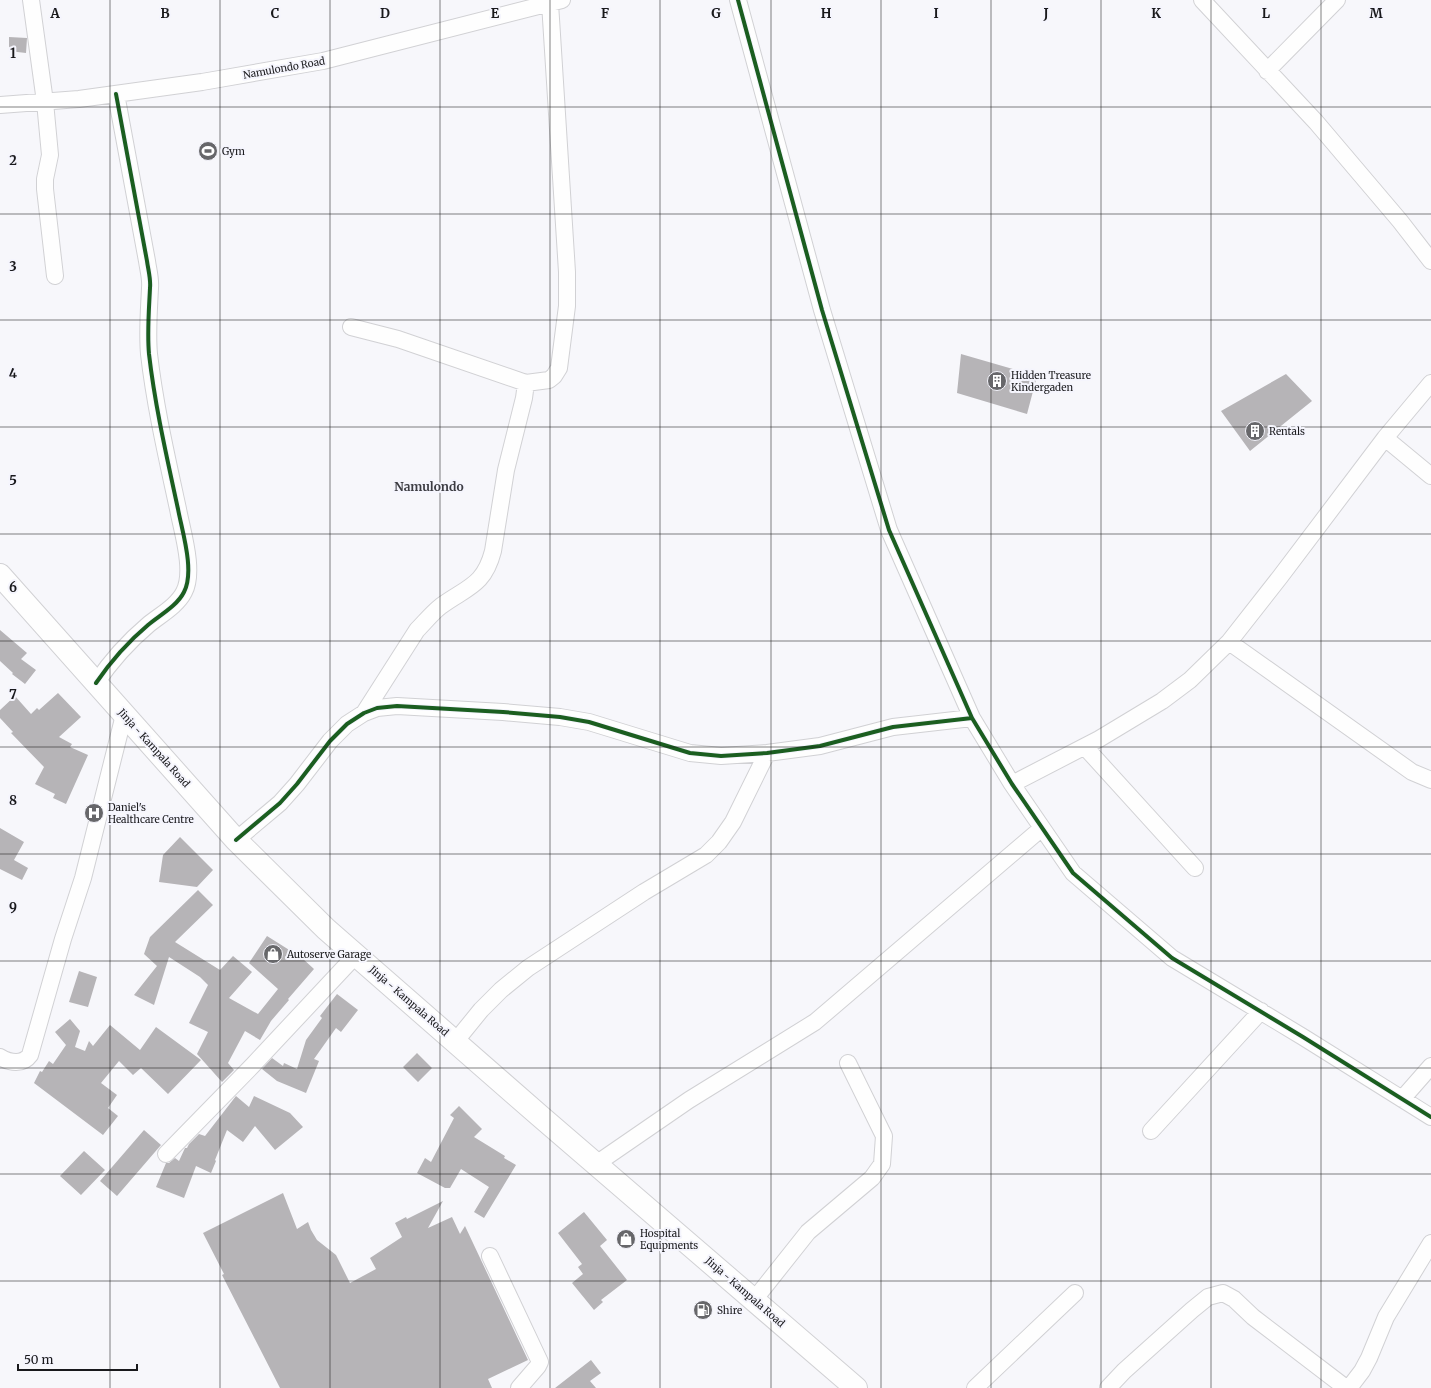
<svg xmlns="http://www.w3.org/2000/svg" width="1431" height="1388" viewBox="0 0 1431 1388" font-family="Merriweather,serif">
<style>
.building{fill:#b6b4b7}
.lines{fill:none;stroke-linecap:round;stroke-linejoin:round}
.minor-casing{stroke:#d1d1d4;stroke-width:18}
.highway-casing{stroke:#d1d1d4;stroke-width:24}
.minor{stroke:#fefefe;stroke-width:16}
.highway{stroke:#fefefe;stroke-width:22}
.cycleway-casing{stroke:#f5f5fd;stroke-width:6}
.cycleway{stroke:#1b5e20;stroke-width:4}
.grid{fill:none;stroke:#19191c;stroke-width:1;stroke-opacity:0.55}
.labels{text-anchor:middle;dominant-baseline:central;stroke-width:4;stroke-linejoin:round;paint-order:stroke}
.street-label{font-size:10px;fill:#19191c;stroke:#f5f5fd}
.poi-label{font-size:10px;fill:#19191c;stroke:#f5f5fd;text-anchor:start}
.quarter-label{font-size:12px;font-weight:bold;fill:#3c3c42;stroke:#f5f5fd}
.grid-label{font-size:13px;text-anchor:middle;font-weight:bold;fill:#19191c;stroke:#f5f5fd;stroke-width:4;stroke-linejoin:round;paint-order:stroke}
</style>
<rect width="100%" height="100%" fill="#f7f7fb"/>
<path class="building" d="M9 37 27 38 26 53 9 51Z
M961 354 1037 376 1027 414 957 393Z
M1286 374 1312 401 1250 451 1221 411Z
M0 630 27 653 21 659 36 670 25 684 12 674 13 673 0 661Z
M58 693 81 717 59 737 72 744 70 747 88 755 66 804 53 798 55 794 35 784 44 767 11 733 13 732 0 718V710L15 696 31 714 37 708 39 710Z
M0 828 24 842 14 860 28 868 22 880 0 869Z
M180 837 213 870 197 887 159 882 163 855Z
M198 890 213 905 175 942 220 970 233 956 252 972 229 998 258 1014 278 989 249 963 267 936 302 958 314 969 288 999 289 1000 271 1021 260 1040 245 1031 228 1063 234 1070 222 1082 197 1054 208 1032 189 1023 208 985 200 977 169 957 154 1005 134 995 157 966 144 954 150 937Z
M79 971 97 977 88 1007 69 1002Z
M337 994 358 1010 341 1032 336 1028 314 1059 319 1061 306 1093 277 1081 262 1069 272 1058 283 1066 284 1063 297 1069 306 1040 322 1018 320 1016Z
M70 1019 80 1031 75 1047 85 1051 89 1041 93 1046 110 1025 140 1050 156 1027 201 1060 168 1094 141 1068 133 1075 119 1061 101 1083 117 1095 108 1108 118 1116 103 1135 34 1083 40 1071 42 1072 49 1061 53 1064 66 1045 55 1032Z
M417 1053 432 1068 418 1082 403 1067Z
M236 1096 249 1107 254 1096 290 1113 303 1127 275 1150 255 1126 243 1142 227 1130 215 1160 216 1161 211 1173 196 1166 184 1198 156 1187 166 1163H169L175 1158 179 1161 185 1148H187L189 1144 199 1134 205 1136Z
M459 1106 482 1129 474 1137 505 1156 504 1158 516 1165 484 1218 474 1212 489 1187 461 1169 450 1188H445L417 1173 425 1158 431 1162 454 1118 450 1115Z
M144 1130 161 1145 117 1196 100 1181Z
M84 1151 105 1170 81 1195 60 1176Z
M283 1193 297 1229 308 1222 311 1230 317 1240 336 1255 350 1283 376 1269 370 1258 402 1237 395 1223 406 1217 407 1219 443 1201 428 1228 452 1217 460 1234 465 1226 528 1360 488 1379 492 1388H280L222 1275 224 1274 203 1233Z
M584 1212 607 1240 600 1246 627 1280 601 1300 603 1302 594 1310 572 1283 583 1274 578 1267 582 1264 558 1233Z
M591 1360 601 1373 590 1381 596 1388H555Z"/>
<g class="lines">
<defs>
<path id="minor" d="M31 0 45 102 50 155 45 179V189L55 276
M738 0 822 310 889 530 972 718 1012 784 1073 873 1172 958 1303 1037 1431 1117
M1202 0 1316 122 1400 221 1431 261
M1267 71 1337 0
M0 105 79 99 202 82 323 61 562 0
M351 327 398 339 526 383 549 380 554 376 559 368 567 306V272L550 3
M1385 438 1431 476
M1229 642 1412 772 1431 780
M96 683C111 661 129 641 148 625 160 615 177 606 184 592 195 571 182 531 178 509 167 458 155 406 149 354 147 332 149 310 150 288 151 279 148 269 147 261L116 94
M364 713 417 630C425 622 432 613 441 606 467 587 484 586 493 551L506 470 524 398 526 383
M1085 747 1195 868
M1012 784 1099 739 1162 701 1190 680 1229 642 1280 577 1385 438 1431 383
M236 840 280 803 297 784 330 741 347 724 364 713 377 708 397 706 503 712 560 717 589 722 690 753 721 756 767 753 820 746 893 727 972 718
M455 1042 481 1010 501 990 528 968 644 892 706 855 719 842 733 822 767 753
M0 1057C10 1063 23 1065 30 1055L63 939 83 878 124 715
M1402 1099 1431 1066
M1151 1131 1261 1011
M166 1154 253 1065 356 955
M596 1164 689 1100 815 1022 1042 828
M490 1256 540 1362 538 1366 519 1388
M754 1300 808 1232 872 1178 882 1164 884 1136 848 1063
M975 1388 1075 1293
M1108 1388 1124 1371 1192 1310 1208 1297 1223 1293 1234 1299 1253 1317 1346 1388
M1349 1388 1362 1371 1369 1358 1386 1317 1431 1243"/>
<path id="highway" d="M0 575 236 840 326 929 540 1116 856 1388"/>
</defs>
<use href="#minor" class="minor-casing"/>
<use href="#highway" class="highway-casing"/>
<use href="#minor" class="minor"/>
<use href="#highway" class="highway"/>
<defs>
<path id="cycleway" d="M738 0 822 310 889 530 972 718 1012 784 1073 873 1172 958 1303 1037 1431 1117
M96 683C111 661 129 641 148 625 160 615 177 606 184 592 195 571 182 531 178 509 167 458 155 406 149 354 147 332 149 310 150 288 151 279 148 269 147 261L116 94
M236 840 280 803 297 784 330 741 347 724 364 713 377 708 397 706 503 712 560 717 589 722 690 753 721 756 767 753 820 746 893 727 972 718"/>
</defs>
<use href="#cycleway" class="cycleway-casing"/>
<use href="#cycleway" class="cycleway"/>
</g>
<path class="grid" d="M110 0V1388M220 0V1388M330 0V1388M440 0V1388M550 0V1388M660 0V1388M771 0V1388M881 0V1388M991 0V1388M1101 0V1388M1211 0V1388M1321 0V1388M0 107H1431M0 214H1431M0 320H1431M0 427H1431M0 534H1431M0 641H1431M0 747H1431M0 854H1431M0 961H1431M0 1068H1431M0 1174H1431M0 1281H1431"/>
<defs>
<symbol id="stadium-disc" viewBox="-11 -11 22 22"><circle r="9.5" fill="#67676a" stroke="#f5f5fd"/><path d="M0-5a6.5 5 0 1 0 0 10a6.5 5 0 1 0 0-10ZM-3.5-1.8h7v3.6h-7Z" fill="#fff"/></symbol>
<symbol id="building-disc" viewBox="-11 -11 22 22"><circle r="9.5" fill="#67676a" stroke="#f5f5fd"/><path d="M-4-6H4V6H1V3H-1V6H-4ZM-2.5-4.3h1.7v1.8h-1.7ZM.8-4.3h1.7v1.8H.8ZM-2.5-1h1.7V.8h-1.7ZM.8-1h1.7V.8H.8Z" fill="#fff"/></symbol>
<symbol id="hospital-disc" viewBox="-11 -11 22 22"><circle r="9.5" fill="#67676a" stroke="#f5f5fd"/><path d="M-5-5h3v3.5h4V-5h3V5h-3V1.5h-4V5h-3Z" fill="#fff"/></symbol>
<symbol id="shop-disc" viewBox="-11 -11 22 22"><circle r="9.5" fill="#67676a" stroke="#f5f5fd"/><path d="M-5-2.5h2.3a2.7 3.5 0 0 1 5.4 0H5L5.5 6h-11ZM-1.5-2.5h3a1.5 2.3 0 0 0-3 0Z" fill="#fff"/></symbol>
<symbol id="fuel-disc" viewBox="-11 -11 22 22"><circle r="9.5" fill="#67676a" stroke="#f5f5fd"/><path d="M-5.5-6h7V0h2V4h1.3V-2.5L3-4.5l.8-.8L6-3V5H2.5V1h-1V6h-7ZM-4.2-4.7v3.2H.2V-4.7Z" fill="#fff"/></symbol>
</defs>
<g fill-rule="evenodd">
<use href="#stadium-disc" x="197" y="140" width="22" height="22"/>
<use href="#building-disc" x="986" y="370" width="22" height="22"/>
<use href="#building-disc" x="1244" y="420" width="22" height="22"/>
<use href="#hospital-disc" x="83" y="802" width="22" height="22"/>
<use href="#shop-disc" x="262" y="943" width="22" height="22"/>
<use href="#shop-disc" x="615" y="1228" width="22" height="22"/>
<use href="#fuel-disc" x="692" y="1299" width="22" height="22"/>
</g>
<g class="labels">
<g class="street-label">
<text transform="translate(284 68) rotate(-10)">Namulondo Road</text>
<text transform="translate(154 748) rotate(48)">Jinja - Kampala Road</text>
<text transform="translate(409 1001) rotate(41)">Jinja - Kampala Road</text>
<text transform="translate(745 1292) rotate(41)">Jinja - Kampala Road</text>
</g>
<g class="poi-label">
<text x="222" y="151">Gym</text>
<text x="1011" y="375">Hidden Treasure<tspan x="1011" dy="12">Kindergaden</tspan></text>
<text x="1269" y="431">Rentals</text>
<text x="108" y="807">Daniel's<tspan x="108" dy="12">Healthcare Centre</tspan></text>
<text x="287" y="954">Autoserve Garage</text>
<text x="640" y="1233">Hospital<tspan x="640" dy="12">Equipments</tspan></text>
<text x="717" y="1310">Shire</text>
</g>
<g class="quarter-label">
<text x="429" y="486">Namulondo</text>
</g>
</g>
<g class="grid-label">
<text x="55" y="18">A</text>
<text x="165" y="18">B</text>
<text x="275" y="18">C</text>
<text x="385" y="18">D</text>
<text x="495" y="18">E</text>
<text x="605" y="18">F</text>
<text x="716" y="18">G</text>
<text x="826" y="18">H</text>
<text x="936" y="18">I</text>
<text x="1046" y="18">J</text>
<text x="1156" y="18">K</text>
<text x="1266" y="18">L</text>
<text x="1376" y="18">M</text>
<text x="13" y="58">1</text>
<text x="13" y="165">2</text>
<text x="13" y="271">3</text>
<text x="13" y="378">4</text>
<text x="13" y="485">5</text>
<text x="13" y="592">6</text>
<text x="13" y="699">7</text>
<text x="13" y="805">8</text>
<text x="13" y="912">9</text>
</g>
<path d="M18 1364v6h119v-6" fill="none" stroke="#19191c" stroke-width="2"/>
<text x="24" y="1364" font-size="12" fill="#19191c" stroke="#f5f5fd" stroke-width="3" paint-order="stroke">50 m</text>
</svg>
